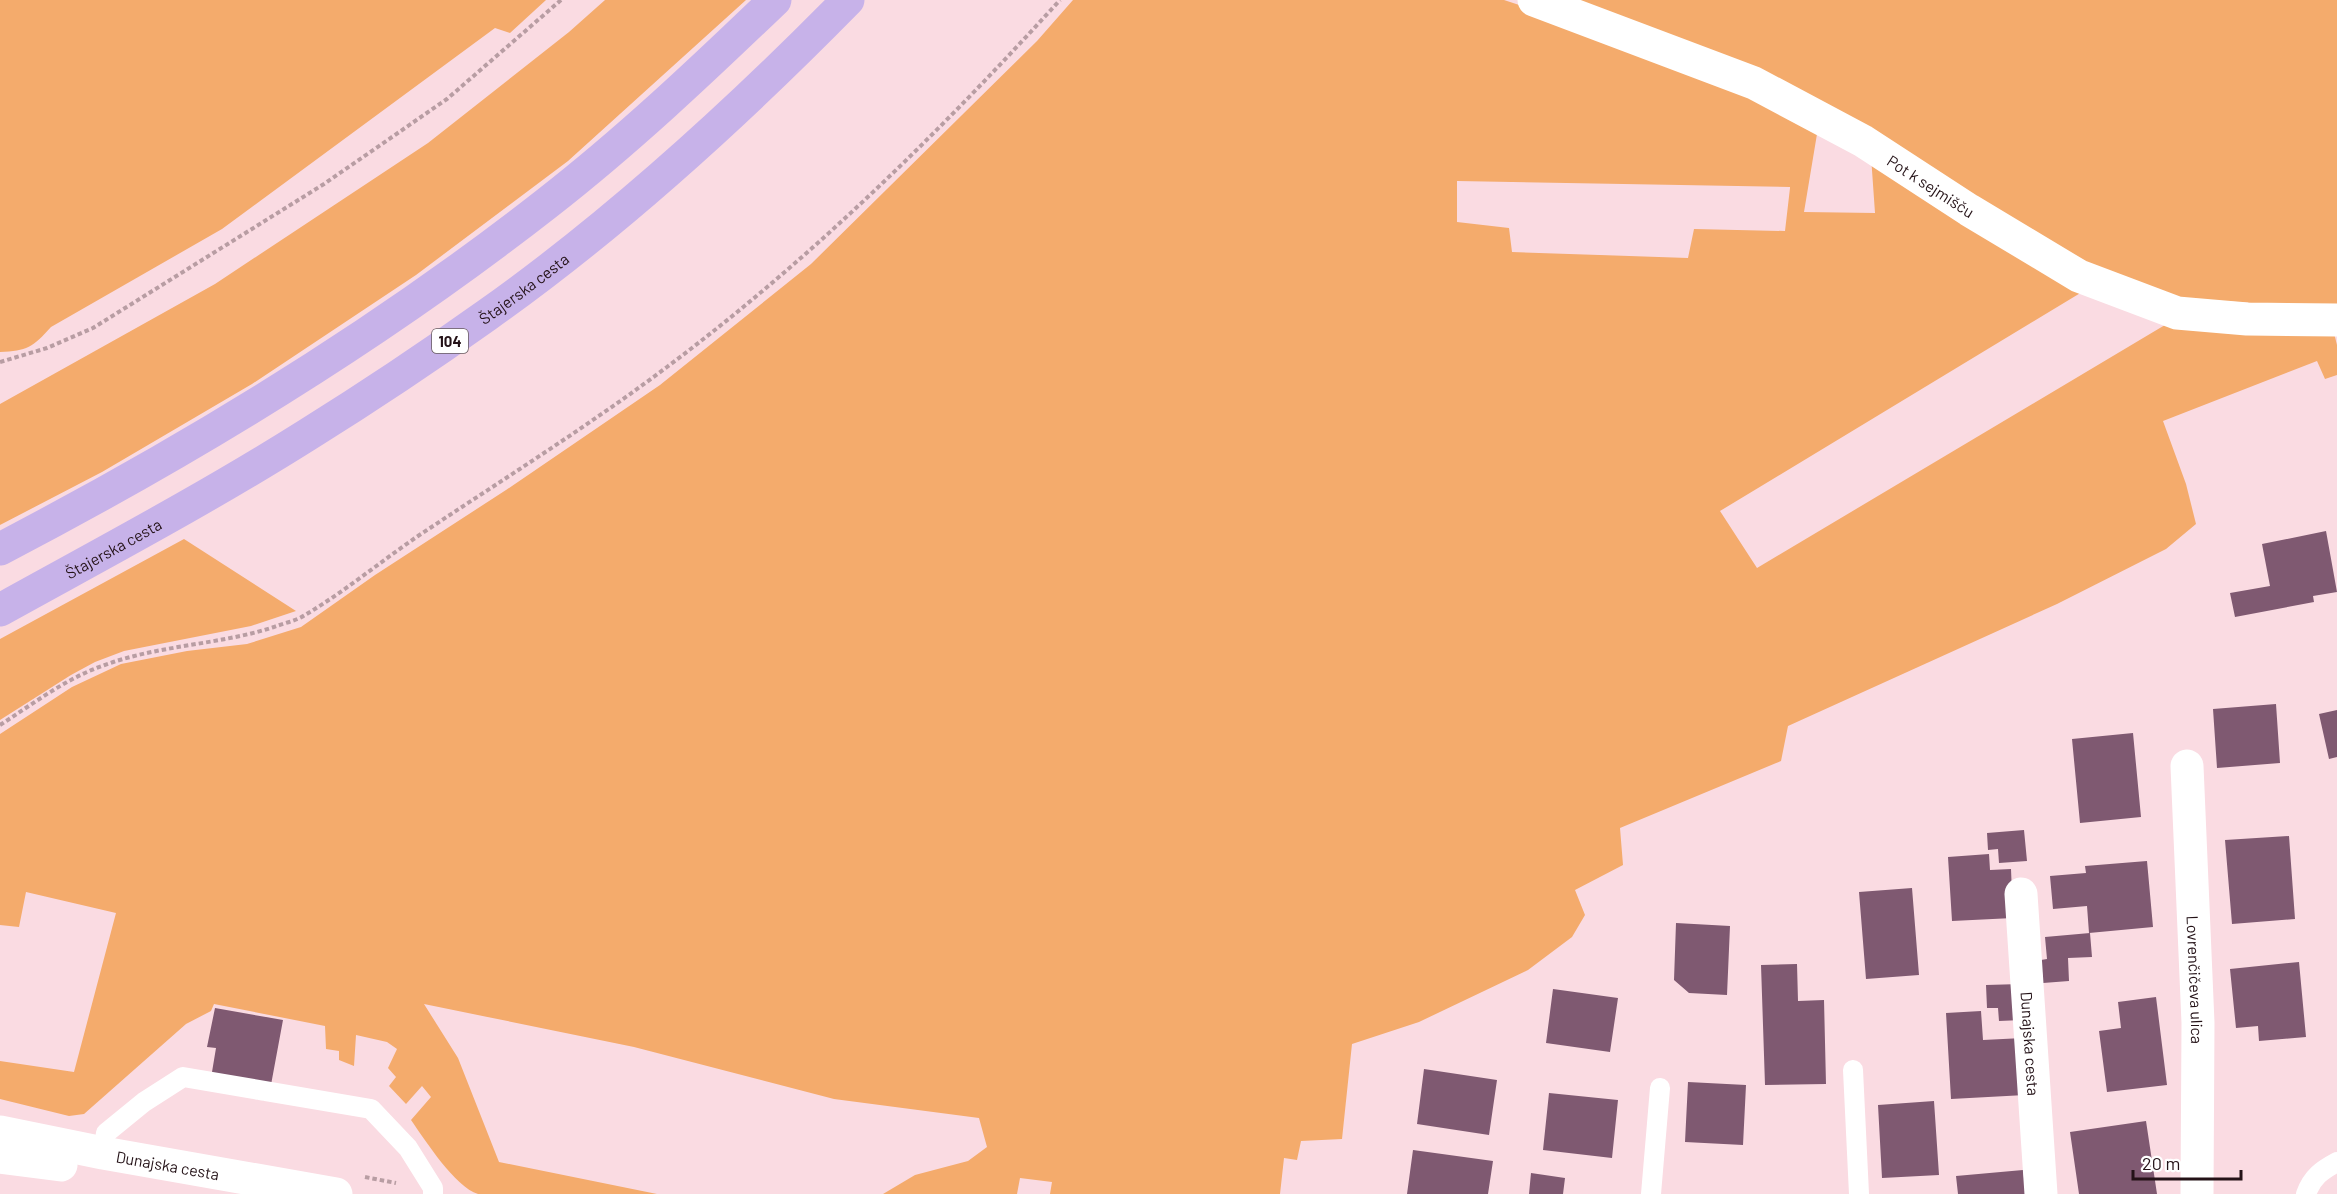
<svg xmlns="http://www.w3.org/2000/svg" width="2337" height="1194" viewBox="0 0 2337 1194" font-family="Barlow,sans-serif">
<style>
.green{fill:#f4ab6c;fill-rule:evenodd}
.building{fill:#7f5971}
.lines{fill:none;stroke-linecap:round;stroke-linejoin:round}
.path{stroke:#b89da3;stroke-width:4;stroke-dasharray:4.5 3;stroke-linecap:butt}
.lane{stroke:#fff;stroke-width:20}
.street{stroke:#fff;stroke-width:33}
.secondary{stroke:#fff;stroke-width:33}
.primary{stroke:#c7b2e9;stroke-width:33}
.labels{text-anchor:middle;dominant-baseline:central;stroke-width:4.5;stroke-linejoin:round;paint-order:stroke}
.shield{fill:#fff;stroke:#66595d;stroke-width:1.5}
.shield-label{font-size:15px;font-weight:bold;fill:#241217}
.street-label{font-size:16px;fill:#241217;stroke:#fff}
</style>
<rect width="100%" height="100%" fill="#fadbe2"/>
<path class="green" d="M0 0H546L510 33 495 28 222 229 51 327C33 347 27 351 0 352Z
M605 0H746L568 161 416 275 252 384 102 472 0 525V404L215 284 428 143 569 32Z
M1073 0H1504L1583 26 1818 128 1804 212 1875 213 1871 156 2087 289 1720 511 1757 568 2175 319 2334 333 2337 345V375L2325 379 2317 361 2163 421 2186 484 2196 524 2166 549 2057 604 1788 726 1781 761 1620 828 1623 865 1575 890 1585 915 1572 937 1528 970 1419 1022 1352 1044 1342 1139 1301 1141 1297 1160 1284 1158 1280 1194H1050L1052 1182 1020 1178 1017 1194H883L915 1175 968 1161 987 1147 979 1118 834 1099 634 1047 424 1004 458 1058 499 1162 657 1194H478C455 1187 425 1140 411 1120L431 1097 422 1086 406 1104 389 1086 396 1077 388 1068 397 1049 387 1042 356 1035 354 1066 339 1060V1051L326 1049 325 1026 214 1004 211 1011 186 1024 84 1114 69 1116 0 1099V1061L74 1072 116 913 26 892 19 927 0 925V734L72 687 121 664 187 651 247 644 301 627 375 575 506 490 660 385 811 264 1037 41ZM1457 181 1790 187V188L1785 231 1694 229 1688 258 1512 252 1509 228 1457 222Z
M1560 0H2337V309L2179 298 2109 277Z
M184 539 296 611 251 626 124 651 95 662 71 675 0 720V639Z"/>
<path class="building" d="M2326 531 2337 592 2313 596 2314 602 2235 617 2230 593 2270 586 2262 544Z
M2276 704 2280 763 2217 768 2213 709Z
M2337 710V757L2329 759 2319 714Z
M2133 733 2141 817 2080 823 2072 739Z
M2024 830 2027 861 1999 863 1998 849 1988 850 1987 833Z
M2289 836 2295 919 2232 924 2225 840Z
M1989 854 1990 870 2011 869 2013 918 1952 921 1948 857Z
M2147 861 2153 927 2089 933 2087 906 2053 909 2050 876 2086 873 2085 866Z
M1912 888 1919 975 1866 979 1859 892Z
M1676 923 1730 926 1727 995 1689 993 1674 980Z
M2090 933 2092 957 2068 958 2069 981 2043 983 2041 960 2047 959 2045 937Z
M2299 962 2306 1037 2259 1041 2258 1026 2236 1028 2230 969Z
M1797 964 1798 1001 1824 1000 1826 1084 1765 1085 1761 965Z
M2021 984 2022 1020 1999 1021 1998 1008H1987L1986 985Z
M1553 989 1618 998 1610 1052 1546 1043Z
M2156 997 2167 1085 2107 1092 2099 1031 2121 1028 2118 1002Z
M215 1008 283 1020 268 1101 209 1090 216 1048 207 1047Z
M1981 1011 1983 1040 2023 1038 2025 1095 1951 1099 1946 1013Z
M1424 1069 1497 1080 1489 1135 1417 1124Z
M1688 1082 1746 1085 1743 1145 1685 1142Z
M1549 1093 1618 1100 1612 1158 1543 1150Z
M1934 1101 1939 1175 1882 1178 1878 1105Z
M2146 1121 2157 1194H2079L2070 1132Z
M1413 1150 1493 1161 1488 1194H1407Z
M2023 1170 2026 1194H1958L1956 1176Z
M1531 1173 1565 1178 1563 1194H1529Z"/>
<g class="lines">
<path class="path" d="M0 362 47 348 93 328 324 184 447 99 561 0
M0 725C33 704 65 679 102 666 157 645 219 645 274 627 284 623 296 621 305 615 344 592 380 562 418 536 502 480 587 427 667 367 811 259 939 133 1060 0
M365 1177 396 1183"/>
<path class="lane" d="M1853 1070 1859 1194
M103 1153 106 1133 144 1102 183 1077 371 1109 408 1148 433 1188V1194
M1651 1194 1660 1088
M2306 1194C2312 1177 2322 1170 2337 1162"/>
<g class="street">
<path id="s1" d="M1534 0 1754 83 1863 141 1969 210 2079 276 2177 313 2247 319 2337 320"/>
<path id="s2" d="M2187 766 2198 1023 2197 1194"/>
<path id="s3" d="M2021 894 2041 1194"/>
</g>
<g class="secondary">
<path id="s4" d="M0 1132 103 1153 336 1194"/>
<path d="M0 1157 61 1165"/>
</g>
<g class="primary">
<path d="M0 549C192 449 376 337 546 204 627 141 701 71 775 0"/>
<path id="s5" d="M0 610C103 553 207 498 307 435 368 397 428 357 487 315 617 223 736 114 848 0"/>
</g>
</g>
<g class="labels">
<rect class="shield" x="432" y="329" width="36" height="24" rx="4.5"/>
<g class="shield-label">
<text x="450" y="341">104</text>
</g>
<g class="street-label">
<text stroke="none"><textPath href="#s1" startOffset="440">Pot k sejmišču</textPath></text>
<text stroke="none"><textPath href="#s5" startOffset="615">Štajerska cesta</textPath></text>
<text stroke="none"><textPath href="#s5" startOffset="129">Štajerska cesta</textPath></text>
<text stroke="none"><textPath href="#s2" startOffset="214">Lovrenčičeva ulica</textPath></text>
<text stroke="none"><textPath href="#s3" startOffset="150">Dunajska cesta</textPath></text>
<text stroke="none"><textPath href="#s4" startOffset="171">Dunajska cesta</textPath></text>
</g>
</g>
<path d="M2133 1170v9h108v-9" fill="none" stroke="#241217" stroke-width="3"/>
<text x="2142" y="1170" font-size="18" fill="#241217" stroke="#ffffff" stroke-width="4.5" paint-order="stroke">20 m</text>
</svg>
